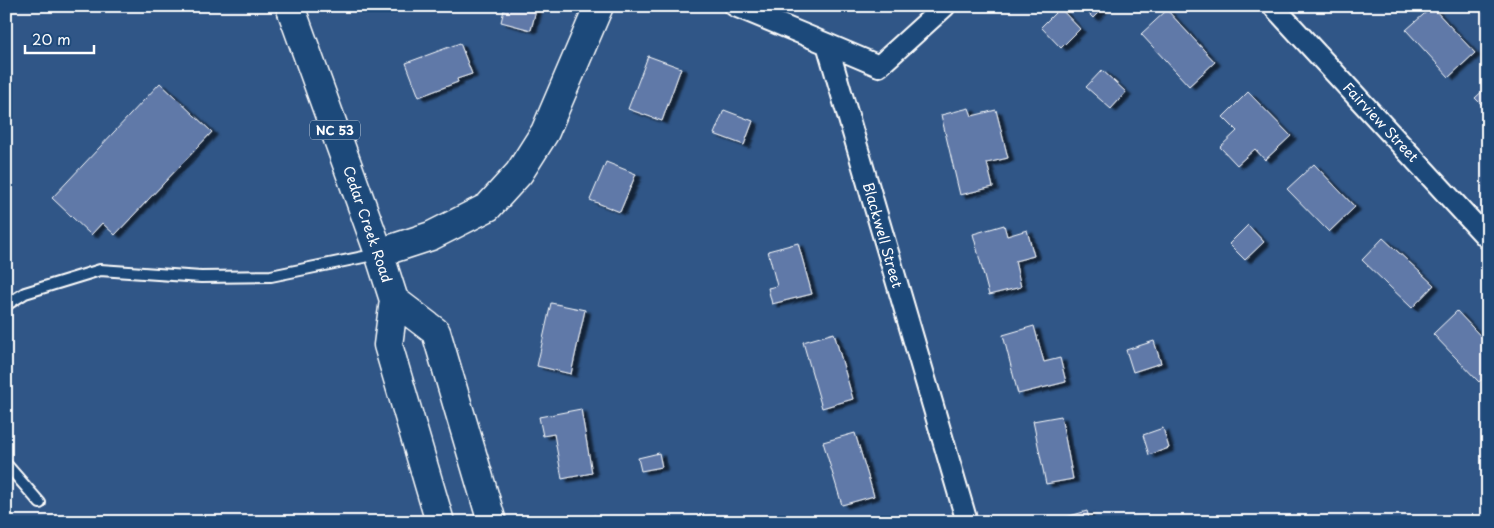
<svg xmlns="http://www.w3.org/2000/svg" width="1494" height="528" viewBox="0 0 1494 528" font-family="'Playpen Sans',sans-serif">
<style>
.building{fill:#6079a8;stroke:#fff;filter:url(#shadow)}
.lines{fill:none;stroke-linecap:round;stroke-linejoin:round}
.lane-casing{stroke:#fff;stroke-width:14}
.street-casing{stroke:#fff;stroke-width:24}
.secondary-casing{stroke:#fff;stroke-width:31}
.primary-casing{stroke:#fff;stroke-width:31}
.lane{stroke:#1f4a7a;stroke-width:10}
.street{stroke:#1f4a7a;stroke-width:20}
.secondary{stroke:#1f4a7a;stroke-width:28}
.primary{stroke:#1f4a7a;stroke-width:28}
.labels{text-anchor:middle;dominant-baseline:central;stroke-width:5;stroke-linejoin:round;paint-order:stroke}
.shield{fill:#1f4a7a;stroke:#bcc9d7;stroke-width:1}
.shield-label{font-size:12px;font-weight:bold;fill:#fff}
.street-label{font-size:14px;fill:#fff;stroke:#1f4a7a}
</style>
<defs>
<filter id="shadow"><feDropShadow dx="5.5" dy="3" stdDeviation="1" flood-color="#0009"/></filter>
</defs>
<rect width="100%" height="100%" fill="#305687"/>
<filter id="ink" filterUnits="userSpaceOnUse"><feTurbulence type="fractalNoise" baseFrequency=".02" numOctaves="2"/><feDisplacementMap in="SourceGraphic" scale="10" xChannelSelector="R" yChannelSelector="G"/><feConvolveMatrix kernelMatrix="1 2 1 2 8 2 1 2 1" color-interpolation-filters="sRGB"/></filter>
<g filter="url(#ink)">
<path class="building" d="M505 6H537L531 30 501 22Z
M1081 6H1105L1093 18Z
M1432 7 1475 53 1449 77 1406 30Z
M1060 8 1080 29 1061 48 1041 27Z
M1167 10 1215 62 1189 86 1141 34Z
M460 43 472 74 457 79 458 82 419 97 406 63Z
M648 56 681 68 662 121 628 109Z
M1102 70 1126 92 1111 109 1086 87Z
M160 83 212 132 115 235 102 223 91 235 52 198Z
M1488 86V111L1475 98Z
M1248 92 1291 136 1265 160 1255 149 1237 165 1220 147 1237 131 1223 117Z
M969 108 972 116 996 110 1008 158 987 163 993 187 960 195 941 115Z
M724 110 753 121 744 145 714 134Z
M606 162 636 174 620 212 590 200Z
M1314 164 1355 207 1329 232 1287 189Z
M1004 225 1007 236 1027 230 1034 256 1015 261 1021 287 989 295 973 234Z
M1248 225 1264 242 1245 260 1229 244Z
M1383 238 1434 285 1412 308 1362 260Z
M798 243 812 294 772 304 768 288 777 286 768 251Z
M551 303 585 310 571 374 537 366Z
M1457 311 1488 344V374L1479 382 1433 334Z
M1034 326 1044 362 1060 358 1066 382 1018 394 1003 335Z
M834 333 853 399 822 408 803 342Z
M1154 341 1161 363 1133 372 1126 350Z
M581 409 592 473 562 479 554 434 543 436 539 417Z
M1061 416 1073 479 1046 484 1033 421Z
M1163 428 1169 448 1149 455 1143 435Z
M855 433 874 496 842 505 823 442Z
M659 453 662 467 641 471 638 458Z
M1087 511 1090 522H1056V520Z
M595 515 597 522H570Z
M627 517 629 522H608Z"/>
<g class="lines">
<defs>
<path id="lane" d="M6 305 25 293 100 270 201 277 271 276 378 254
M6 464 40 503"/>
<path id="street" d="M735 6 827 44 967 522
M1273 6 1488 239
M827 44 879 66 945 6"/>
<path id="secondary" d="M379 253 431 236 488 207 519 173 545 132 599 6"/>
<path id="primary" d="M290 6 379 253 394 300 388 345 440 522
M394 300 436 332 492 522"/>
</defs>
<use href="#lane" class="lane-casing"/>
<use href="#street" class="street-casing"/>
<use href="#secondary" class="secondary-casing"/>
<use href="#primary" class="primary-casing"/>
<use href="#lane" class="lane"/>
<use href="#street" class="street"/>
<use href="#secondary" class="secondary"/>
<use href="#primary" class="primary"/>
</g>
</g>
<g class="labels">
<rect class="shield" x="310" y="120.5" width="50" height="19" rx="4"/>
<g class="shield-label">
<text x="335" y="130">NC 53</text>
</g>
<g class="street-label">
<text transform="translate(1381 122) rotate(47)">Fairview Street</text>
<text transform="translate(368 224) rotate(71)">Cedar Creek Road</text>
<text transform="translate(883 235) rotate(74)">Blackwell Street</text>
</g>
</g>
<rect width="1494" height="528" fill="none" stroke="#1f4a7a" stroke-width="25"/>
<rect x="12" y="12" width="1469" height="503" fill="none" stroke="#fff" stroke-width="2" filter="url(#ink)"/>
<path d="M25 45v8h69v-8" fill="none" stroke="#ffffff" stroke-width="2.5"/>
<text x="32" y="45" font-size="15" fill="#ffffff" stroke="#1f4a7a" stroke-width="4" paint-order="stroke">20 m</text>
</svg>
